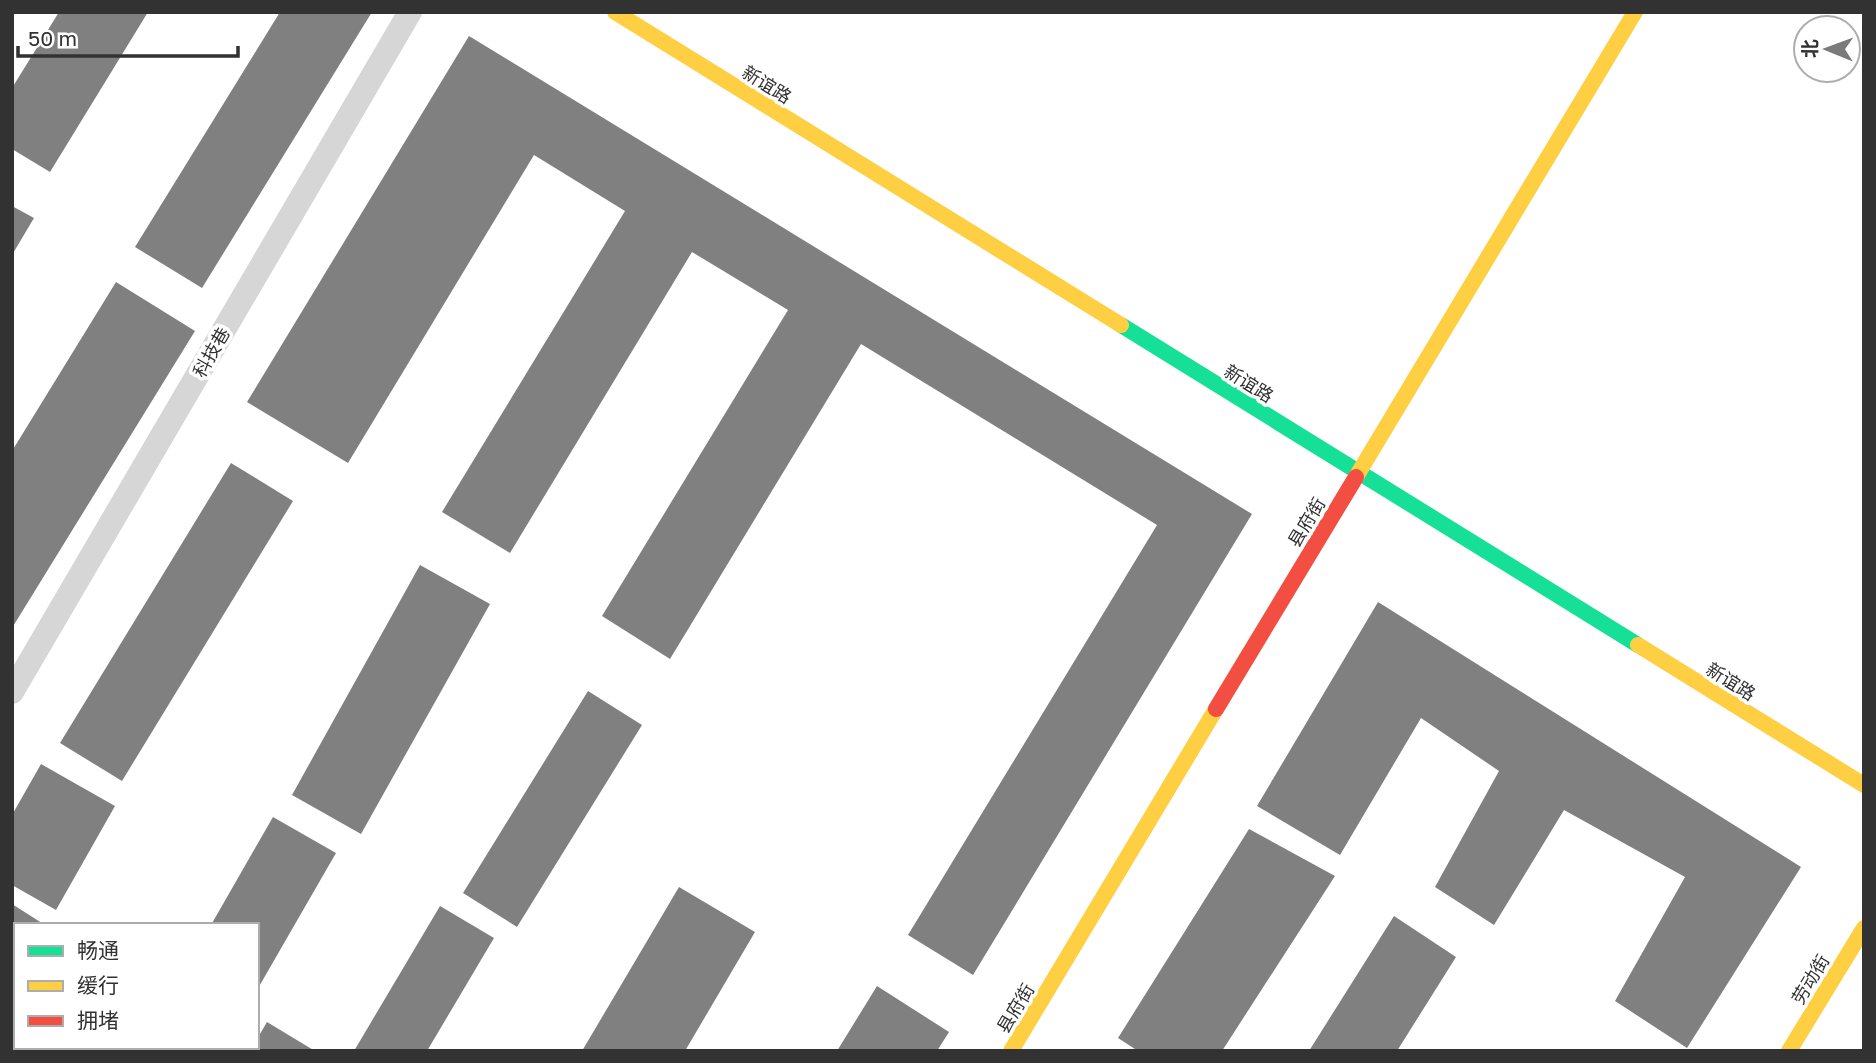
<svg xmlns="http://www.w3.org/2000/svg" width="1876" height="1063" viewBox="0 0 1876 1063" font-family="'Golos Text','Noto Sans SC',sans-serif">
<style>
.building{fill:#808080}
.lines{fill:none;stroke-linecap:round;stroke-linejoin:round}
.street{stroke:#d6d6d6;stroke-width:24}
.fast{stroke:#16e098;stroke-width:16}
.slow{stroke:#ffcf43;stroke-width:16}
.jam{stroke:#f24e42;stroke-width:16}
.labels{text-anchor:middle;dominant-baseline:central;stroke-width:7;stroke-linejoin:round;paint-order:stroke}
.street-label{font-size:18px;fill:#323232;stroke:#fff}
</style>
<rect width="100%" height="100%" fill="#fff"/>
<path class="building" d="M59 12H148L50 172 12 149V88Z
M280 12H372L202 288 135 247Z
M469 36 1252 514 973 975 908 935 1157 525 861 344 670 659 602 616 788 310 692 252 510 553 442 512 625 211 534 155 348 463 247 402Z
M12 206 34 218 12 255Z
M116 282 195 331 12 628V451Z
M231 463 293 501 122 781 60 743Z
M420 565 490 604 361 834 292 795Z
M1378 602 1801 867 1687 1048 1615 1001 1685 877 1564 810 1494 925 1435 887 1499 771 1421 718 1340 855 1257 806Z
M588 691 642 725 517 927 463 893Z
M41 764 115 806 56 910 12 885V815Z
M273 817 336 853 257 990V925H211Z
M1249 829 1335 876 1222 1051H1138L1118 1038Z
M679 887 755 932 685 1051H582Z
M12 904 45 925H16V1047H96L94 1051H12Z
M440 906 494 938 427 1051H354Z
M1394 916 1456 957 1397 1051H1309Z
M877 986 949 1032 937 1051H837Z
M267 1022 315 1051H251L253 1047H257V1039Z
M157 1047H224L222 1051H155Z"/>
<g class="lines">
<path class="street" d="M12 692 410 12"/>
<path class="fast" d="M1121 325 1638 645"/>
<path class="slow" d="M615 12 1121 325
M1356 477 1635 12
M1638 645 1864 785
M1011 1051 1216 709
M1789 1051 1864 928"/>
<path class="jam" d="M1216 709 1356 477"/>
</g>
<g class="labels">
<g class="street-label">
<text transform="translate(767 84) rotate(32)">新谊路</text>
<text transform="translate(211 352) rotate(-60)">科技巷</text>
<text transform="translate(1249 383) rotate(32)">新谊路</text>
<text transform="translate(1306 522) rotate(-59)">县府街</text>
<text transform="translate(1731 681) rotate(32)">新谊路</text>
<text transform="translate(1810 979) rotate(-59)">劳动街</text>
<text transform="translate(1015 1008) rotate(-59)">县府街</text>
</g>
</g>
<rect width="1876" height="1063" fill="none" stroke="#323232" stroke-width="28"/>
<rect x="14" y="923" width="245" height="126" fill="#ffffff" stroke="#adadad" stroke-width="2"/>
<rect x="28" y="946" width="35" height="10" fill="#16e098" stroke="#adadad" stroke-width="2"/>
<text x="77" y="958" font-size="21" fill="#323232">畅通</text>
<rect x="28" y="981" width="35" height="10" fill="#ffcf43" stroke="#adadad" stroke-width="2"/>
<text x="77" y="993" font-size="21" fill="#323232">缓行</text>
<rect x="28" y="1016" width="35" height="10" fill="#f24e42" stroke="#adadad" stroke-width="2"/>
<text x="77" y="1028" font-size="21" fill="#323232">拥堵</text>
<g transform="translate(1827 49) rotate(271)"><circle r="33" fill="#ffffff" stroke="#adadad" stroke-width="2"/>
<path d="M0-5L12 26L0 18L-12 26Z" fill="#7a7a7a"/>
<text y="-10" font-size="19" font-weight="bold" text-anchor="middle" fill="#323232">北</text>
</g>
<path d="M18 46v10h220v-10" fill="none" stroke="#323232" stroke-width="3.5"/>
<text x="28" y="46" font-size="21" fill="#323232" stroke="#ffffff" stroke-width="5" paint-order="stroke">50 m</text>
</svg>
